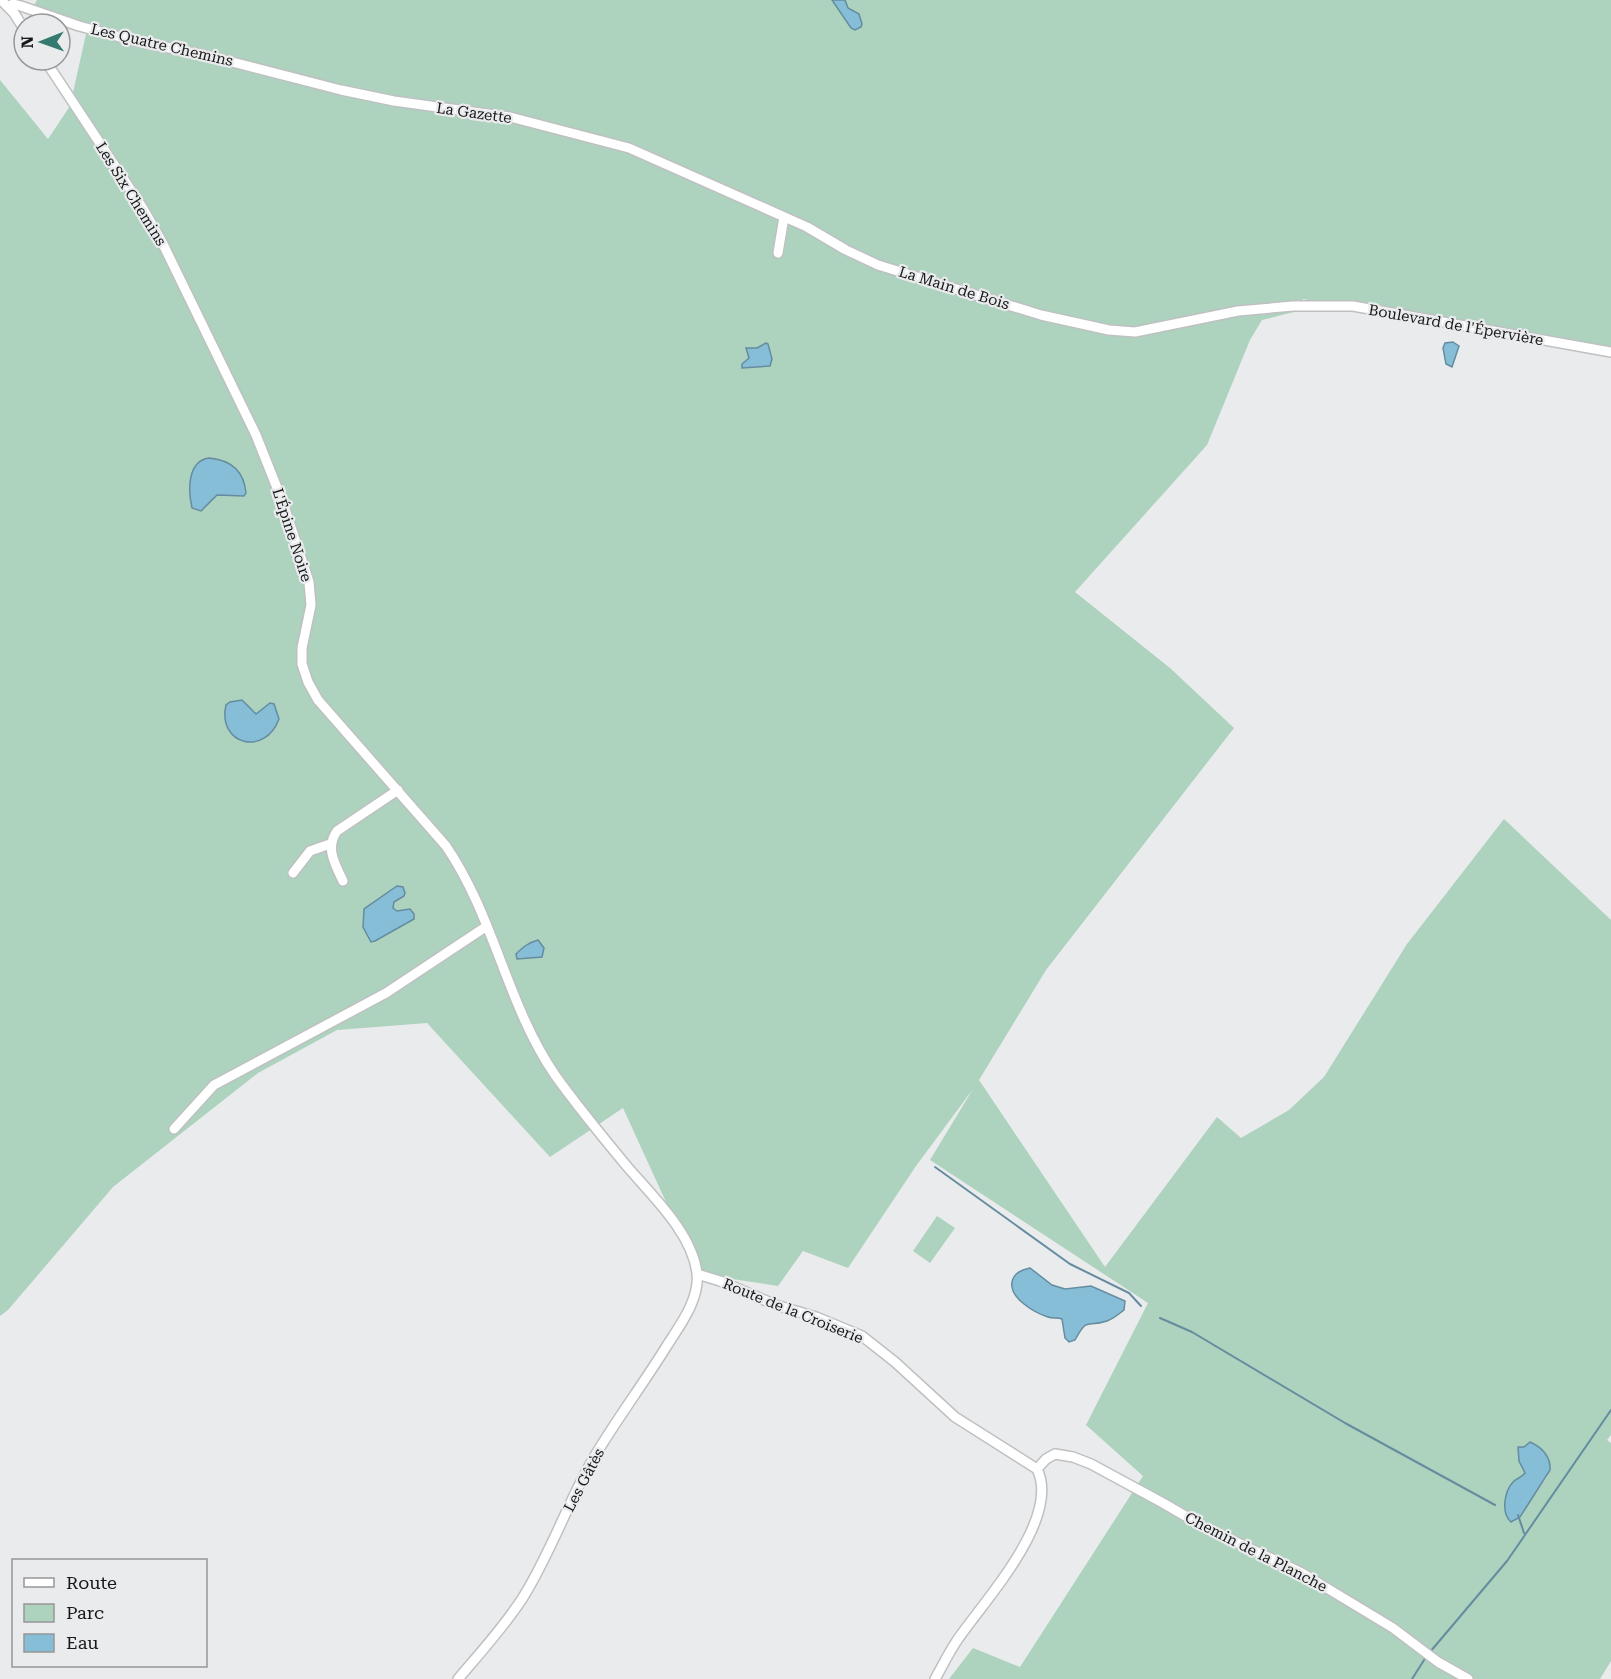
<svg xmlns="http://www.w3.org/2000/svg" width="1611" height="1679" viewBox="0 0 1611 1679" font-family="'Roboto Serif',serif">
<style>
.green{fill:#add2be;fill-rule:evenodd}
.water{fill:#86bed8;stroke:#658c9f;stroke-width:1.5}
.lines{fill:none;stroke-linecap:round;stroke-linejoin:round}
.stream{stroke:#658c9f;stroke-width:2}
.street-casing{stroke:#bfc0c2;stroke-width:12}
.street{stroke:#fff;stroke-width:9}
.labels{text-anchor:middle;dominant-baseline:central;stroke-width:4.5;stroke-linejoin:round;paint-order:stroke}
.street-label{font-size:15px;fill:#181819;stroke:#eaebed}
</style>
<rect width="100%" height="100%" fill="#eaebed"/>
<path class="green" d="M37 0H1611V356L1521 341 1303 299 1294 312 1262 320 1250 340 1207 445 1075 592 1170 668 1234 728 1046 970 979 1080 1105 1267 1217 1117 1241 1138 1289 1110 1324 1077 1407 944 1504 819 1611 920V1435L1607 1440 1611 1443V1661L1600 1679H949L973 1648 1020 1667 1143 1476 1086 1425 1148 1303 930 1160 973 1089 916 1166 848 1268 803 1251 778 1286 699 1274 623 1108 550 1157 427 1023 337 1030 258 1073 113 1187 8 1310 0 1316V80L48 139 70 106 88 25 34 5ZM1537 1445 1549 1459 1547 1477 1514 1522 1507 1515 1505 1498 1525 1473 1519 1461Z
M937 1216 955 1228 930 1263 913 1251Z"/>
<path class="water" d="M832 0H845L848 8 859 14 862 24 861 27 855 30 851 28Z
M1453 342 1459 346 1452 367 1446 364 1443 348 1445 343Z
M766 343 768 344 772 359 770 366 742 368V364L749 358 746 348H757Z
M209 458C231 460 244 471 246 493L244 496 217 495 201 511 192 508C188 491 187 461 209 458Z
M242 700 256 714 270 703 274 704 279 719C265 757 217 745 226 705L230 702Z
M397 886 403 887 405 893 404 896 394 902 393 908 397 911 410 909 414 914V919L375 941 371 942 363 927 364 909Z
M538 940 544 948 542 957 517 959 516 954C523 947 528 943 538 940Z
M1030 1268 1052 1285 1065 1289 1091 1286 1125 1301 1124 1310C1119 1314 1113 1319 1107 1321 1086 1328 1088 1316 1075 1340L1069 1342 1065 1338 1062 1319C1057 1317 1053 1319 1048 1317 1035 1313 1009 1298 1012 1282 1014 1273 1021 1270 1030 1268Z
M1530 1442C1542 1447 1551 1457 1550 1470L1520 1517 1511 1522C1501 1513 1504 1492 1513 1482 1517 1478 1521 1478 1525 1473L1519 1461 1518 1447H1524Z"/>
<g class="lines">
<path class="stream" d="M935 1167 1070 1264 1129 1293 1141 1306
M1160 1318 1192 1332 1345 1423 1495 1505
M1518 1515 1524 1533
M1430 1652 1507 1561 1611 1410
M1412 1679 1426 1657"/>
<defs>
<path id="street" d="M1 0 14 13 24 29
M8 7 13 4 21 6 79 26 131 40 213 57 341 90 394 101 510 117 629 148 807 227 846 250 878 265 1041 315 1109 330 1135 332 1238 311 1293 306H1353L1611 352
M45 60 142 207 162 242 256 435 283 503 309 582 311 605 302 648V664L308 682 318 700 446 846C494 916 507 1005 555 1075 577 1106 601 1135 625 1164 650 1194 692 1232 697 1273 700 1298 681 1324 668 1344 644 1383 616 1420 593 1459 567 1504 550 1555 522 1599 503 1628 480 1653 458 1679
M778 253 784 217
M293 873 310 851 330 844
M343 881C335 864 325 848 337 831L398 790
M174 1129 214 1085 386 993 487 926
M697 1274 720 1281 776 1305 816 1317 862 1336 895 1362 955 1417 1037 1469C1062 1519 982 1603 956 1642 948 1654 942 1667 935 1679
M1037 1469 1046 1459 1055 1454 1073 1457 1091 1464 1163 1503 1204 1527 1302 1573 1393 1628 1438 1662 1468 1679"/>
</defs>
<use href="#street" class="street-casing"/>
<use href="#street" class="street"/>
</g>
<g class="labels">
<g class="street-label">
<text transform="translate(162 45) rotate(13)">Les Quatre Chemins</text>
<text transform="translate(474 113) rotate(8)">La Gazette</text>
<text transform="translate(131 194) rotate(58)">Les Six Chemins</text>
<text transform="translate(954 288) rotate(17)">La Main de Bois</text>
<text transform="translate(1456 325) rotate(10)">Boulevard de l'Épervière</text>
<text transform="translate(292 535) rotate(72)">L'Épine Noire</text>
<text transform="translate(793 1311) rotate(22)">Route de la Croiserie</text>
<text transform="translate(584 1480) rotate(-62)">Les Gâtès</text>
<text transform="translate(1256 1552) rotate(27)">Chemin de la Planche</text>
</g>
</g>
<rect x="12" y="1559" width="195" height="108" fill="#eaebed" stroke="#969798" stroke-width="1.5"/>
<rect x="24" y="1578" width="30" height="9" fill="#ffffff" stroke="#969798" stroke-width="1.5"/>
<text x="66" y="1589" font-size="18" fill="#181819">Route</text>
<rect x="24" y="1604" width="30" height="18" fill="#add2be" stroke="#969798" stroke-width="1.5"/>
<text x="66" y="1619" font-size="18" fill="#181819">Parc</text>
<rect x="24" y="1634" width="30" height="18" fill="#86bed8" stroke="#969798" stroke-width="1.5"/>
<text x="66" y="1649" font-size="18" fill="#181819">Eau</text>
<g transform="translate(42 42) rotate(269)"><circle r="28" fill="#eaebed" stroke="#969798" stroke-width="1.5"/>
<path d="M0-4.5L10 22L0 15L-10 22Z" fill="#347a70"/>
<text y="-9" font-size="16" font-weight="bold" text-anchor="middle" fill="#181819">N</text>
</g>
</svg>
